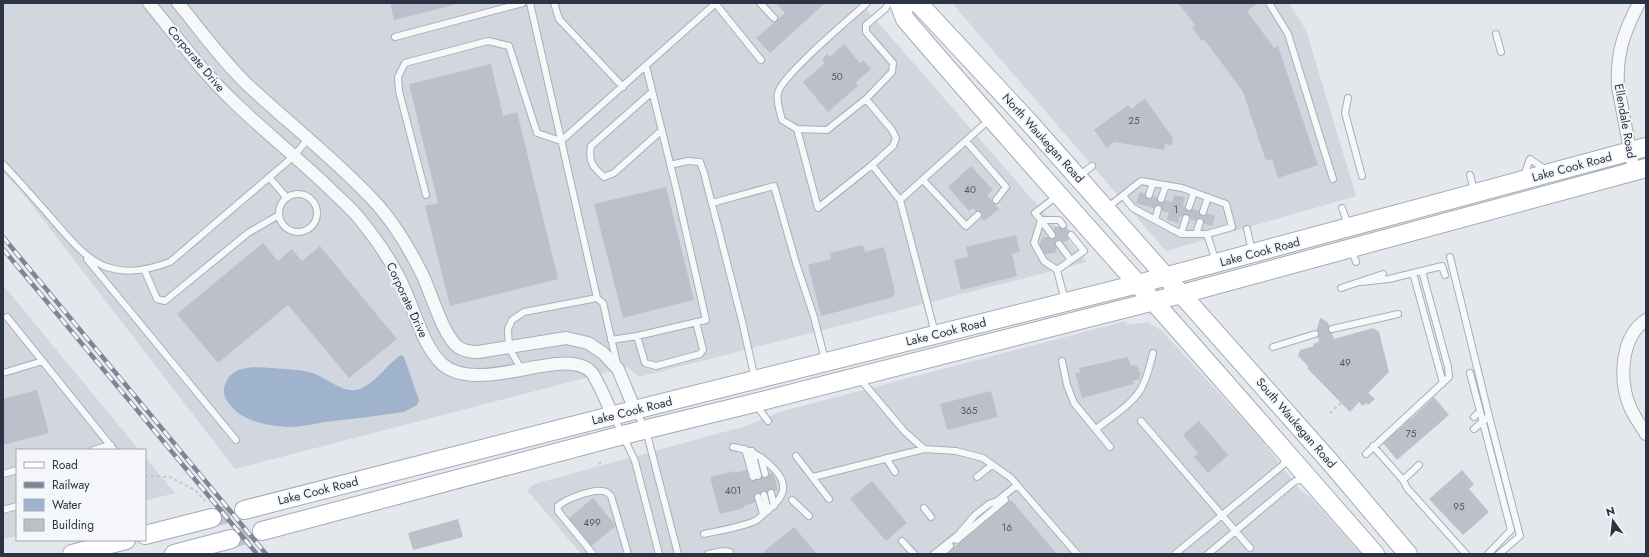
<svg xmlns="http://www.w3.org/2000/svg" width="1649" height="557" viewBox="0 0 1649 557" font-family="Jost,sans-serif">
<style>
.built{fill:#d2d6de}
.water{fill:#9fb4cc}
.building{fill:#bbc0ca}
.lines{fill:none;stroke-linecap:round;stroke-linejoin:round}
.primary-tunnel{stroke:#bfc3cb;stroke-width:18;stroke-dasharray:18 9;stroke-linecap:butt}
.service-casing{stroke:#a9aeb7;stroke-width:8}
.minor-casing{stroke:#a9aeb7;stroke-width:14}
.primary-casing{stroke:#a3abb8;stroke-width:20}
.path{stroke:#c2c5cb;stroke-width:2;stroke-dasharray:3 3;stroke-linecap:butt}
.service{stroke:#f7f8fa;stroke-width:6}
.minor{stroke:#f7f8fa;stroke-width:12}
.primary{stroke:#fff;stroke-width:18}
.rail-casing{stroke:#7d8696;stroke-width:4.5}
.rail{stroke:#f4f6f9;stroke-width:3;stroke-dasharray:9;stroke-linecap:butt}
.labels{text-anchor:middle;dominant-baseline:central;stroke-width:4;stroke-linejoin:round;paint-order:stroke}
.number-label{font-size:10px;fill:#4f5766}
.street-label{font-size:12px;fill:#2b3445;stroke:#f4f6f9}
</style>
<rect width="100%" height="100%" fill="#e4e7ec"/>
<path class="built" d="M3 3H861L1087 262 639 377 627 367 235 469 28 200 3 171Z
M952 3H1289L1306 30 1356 196 1166 251Z
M3 285 139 450H17V536L3 539Z
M1126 321 1127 325 1148 322 1162 331 1258 436 1301 491 1310 497 1361 554H581L527 490 534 484 746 426 783 411Z
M145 457 175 493 145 501Z"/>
<path class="water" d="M401 355 404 357 419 400 417 405 404 412C377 416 351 419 325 422 313 424 301 427 289 427 269 426 244 422 231 406 225 399 222 393 225 385 232 361 266 368 284 369 295 370 307 370 317 375 329 380 342 392 356 390 373 387 387 364 401 355Z"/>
<path class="building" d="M390 3H457V4L394 20Z
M776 3H825L770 53 756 38 785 13Z
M1178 3H1256L1257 4 1247 11 1274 48 1278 46 1318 165 1278 178 1272 159 1266 161 1243 92 1204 39 1202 41 1192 27 1195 25Z
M844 44 860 63 863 60 871 69 855 83 858 86 828 112 803 82 825 63 822 59 827 54 830 57Z
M491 64 503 116 517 112 558 279 450 306 425 206 438 203 409 84Z
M1145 99 1173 138 1172 145 1165 144 1164 150 1114 142 1107 148 1094 130 1128 105 1131 109Z
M971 166 993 190 987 195 999 209 984 221 973 208 969 211 948 187Z
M666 187 694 300 623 318 594 204Z
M1140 192 1172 202 1174 195 1185 197 1183 206 1215 216 1212 226 1180 216 1178 223 1167 220 1169 213 1136 203Z
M1064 225 1071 232 1068 241 1058 243 1055 253 1045 254 1039 247 1042 238 1052 236 1055 227Z
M1016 235 1020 252 1012 253 1017 276 961 290 954 260 968 257 966 247Z
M263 243 278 261 292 249 302 261 320 246 397 339 349 378 288 305 218 363 177 314Z
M863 245 865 252 884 247 895 292 893 297 821 316 808 265 831 259 830 253Z
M1320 318 1323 319 1328 323 1334 339 1373 328 1379 332 1389 372 1368 393 1375 399 1368 405 1366 403 1363 406 1359 402 1350 412 1307 368 1309 367 1298 356 1300 350 1314 346 1313 344 1319 342 1317 329Z
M1128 357 1131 366 1137 365 1139 372 1141 373 1139 380H1133L1134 384 1082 398 1075 373 1080 372 1079 368Z
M37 390 49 433 3 445V399Z
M991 391 998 417 947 430 940 404Z
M1434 397 1449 415 1397 460 1383 443 1406 423 1405 422 1409 417 1411 419Z
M1199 421 1228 455 1208 473 1194 457 1198 453 1183 435Z
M747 470 749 479 773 473 778 490 754 497 756 502 744 506V508L720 514 710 477 734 471V473Z
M1462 470 1474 484 1469 489 1489 512 1463 535 1429 499Z
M872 481 907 523 886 541 850 499Z
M593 498 616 526 591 546 568 519Z
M1011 500 1057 554H946Z
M458 519 463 537 413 550 408 533Z
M794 527 817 554H761Z"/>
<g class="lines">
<path class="primary-tunnel" d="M212 518 244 510
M231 539 262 531"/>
<defs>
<path id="service" d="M530 3 597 298
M554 3 559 19 623 87
M715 3 761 60
M760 3 774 18
M867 3C851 18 781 76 778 93 776 102 780 111 782 120L797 129 827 130 866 99 892 72 893 63 866 32V25L885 9 889 3
M1269 3 1288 34 1333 179
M1496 34 1501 52
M395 37 523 3
M652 92 591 146C588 162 593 167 604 177L614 173 662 130
M1348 98 1345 113 1362 176
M866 99 892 130 896 138 893 146 872 165 900 200 935 333
M797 129 818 208 872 165
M966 141 1006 187 996 200
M3 164C18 180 33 197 48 214 64 232 86 262 110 268 131 274 150 269 170 262L294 156 308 139
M670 165 688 161 700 162 704 173 742 321 755 379
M1470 175 1474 191
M1079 176 1092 166
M269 177 286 197
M1523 178 1530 159 1546 170
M923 180 966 226 978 215
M279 213a19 19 0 1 1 38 0a19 19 0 1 1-38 0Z
M426 195 399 91 398 77 405 63 488 41 509 46 537 133 561 141 716 3
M1149 195 1153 183
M1057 196 1035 213 1041 220 1034 243 1044 261 1057 270 1065 301
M1123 196 1133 208 1181 234H1207
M1161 199 1166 185
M900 200 990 119
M712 203 774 186 796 263 814 317 825 360
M1189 207 1194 192
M1107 208 1141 181 1182 188 1226 204 1232 227 1207 234 1216 262
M1342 208 1348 225
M1203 212 1208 197
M1041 220H1059L1063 225
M1041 220 1052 235
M1155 220 1158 209
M1247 229 1252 251
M1181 234 1186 218
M1196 234 1200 222
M1059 244 1071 260
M1352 251 1356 262
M1450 257 1489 416 1474 429
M87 259 236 440
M144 269 157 299 165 301 248 233 279 215
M1057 270 1084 251 1071 235
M1413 273 1443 383
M1361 282 1389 279 1442 266 1445 275
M1341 288 1383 274
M7 317 114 450
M1332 329 1398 314
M637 336 645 363 656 366 700 354 703 350 696 322
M611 340 637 336 706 320 676 188 646 66
M1273 347 1315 334
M1062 361 1067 385 1074 403 1110 447
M522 370 509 348 508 329 512 320 524 312 597 298 603 303 617 364
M3 373 43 361
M1470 373 1511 530 1488 554
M860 379 904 431 924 449 956 451 983 458 1011 478 1077 554
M756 405 768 421
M636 412 646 430 678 554
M1489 416 1520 536 1499 554
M614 417 635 461 659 554
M1474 417 1480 411
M1141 421 1250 548
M1096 429C1110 418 1136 402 1143 385 1148 375 1150 364 1153 353
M1373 446 1403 480 1407 488 1466 554
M745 449 753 477
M93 450 111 445
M752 451 758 476
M1366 454 1449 377 1448 367 1422 271
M796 456 829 499
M761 457 765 474
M886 458 895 472
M3 474 17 470
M813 477 924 449
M977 477 992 465
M1403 480 1419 465
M771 493 774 506
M764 495 768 511
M758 497 763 514
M792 500 809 516
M924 508 931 517
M3 510 17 506
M704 534C718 531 742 527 755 521 759 519 763 514 767 511 781 500 791 487 775 470 763 457 752 450 733 447
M957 540 1005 500
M902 541 914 554
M593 554 558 511V506C566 499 596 487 606 492 608 493 610 495 611 496L628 554
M708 554 723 551 730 552V554
M934 554 958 535 975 515 989 504 997 501 1016 486
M941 554 950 546
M1175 554 1283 465 1286 456
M1208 554 1295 481 1306 479"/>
<path id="minor" d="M149 3C177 37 203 73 235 103 266 133 300 160 330 189 340 199 351 208 359 218 376 239 392 261 403 286 414 309 423 346 442 364 480 397 567 343 592 373 598 381 608 405 613 416
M178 3C202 32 224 63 251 88 292 126 336 160 374 201 394 222 409 248 422 274 431 292 443 336 458 347 464 351 471 352 478 352L566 338 588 343 603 353 618 369 635 410
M1634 171 1618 87C1616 53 1624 32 1639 3
M1646 320C1620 337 1619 381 1630 407 1634 417 1641 425 1646 434"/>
<path id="primary" d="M899 3 905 19C986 114 1070 208 1153 301 1228 385 1301 470 1375 554
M916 3 920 5 1027 120 1331 463 1408 554
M244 510 654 405 1138 284 1646 147
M262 531 623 435 754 403 1182 294 1646 168
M145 535 212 518
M72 554 126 540
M174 554 231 539"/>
</defs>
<use href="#service" class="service-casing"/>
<use href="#minor" class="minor-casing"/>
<use href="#primary" class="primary-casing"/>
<path class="path" d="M1330 413 1341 403
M599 464 603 460
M145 476 170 477 195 490 205 501"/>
<use href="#service" class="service"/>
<use href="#minor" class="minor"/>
<use href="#primary" class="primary"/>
<defs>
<path id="rail" d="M3 237 266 554
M3 249 257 554"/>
</defs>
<use href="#rail" class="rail-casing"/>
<use href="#rail" class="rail"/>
</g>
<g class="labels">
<g class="number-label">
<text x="837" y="76">50</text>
<text x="1134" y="120">25</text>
<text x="970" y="189">40</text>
<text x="1176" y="209">1</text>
<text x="1345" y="362">49</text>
<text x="969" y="410">365</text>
<text x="1411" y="433">75</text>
<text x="733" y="490">401</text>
<text x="1459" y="506">95</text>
<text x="592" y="522">499</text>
<text x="1007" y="527">16</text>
</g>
<g class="street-label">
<text transform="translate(196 59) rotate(50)">Corporate Drive</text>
<text transform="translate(1625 121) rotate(80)">Ellendale Road</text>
<text transform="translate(1043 138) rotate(48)">North Waukegan Road</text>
<text transform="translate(1572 167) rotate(-15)">Lake Cook Road</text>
<text transform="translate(1260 252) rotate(-15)">Lake Cook Road</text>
<text transform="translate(407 300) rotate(65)">Corporate Drive</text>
<text transform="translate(946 332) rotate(-14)">Lake Cook Road</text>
<text transform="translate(632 411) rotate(-14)">Lake Cook Road</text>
<text transform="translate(1296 423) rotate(49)">South Waukegan Road</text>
<text transform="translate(318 491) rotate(-14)">Lake Cook Road</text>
</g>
</g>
<rect width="1649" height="557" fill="none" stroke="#2b3445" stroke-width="8"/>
<rect x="16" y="449" width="130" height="92" fill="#f4f6f9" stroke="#a4a8b1"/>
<rect x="24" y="462" width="20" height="6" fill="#ffffff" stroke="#a4a8b1"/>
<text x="52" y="469" font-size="12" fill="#2b3445">Road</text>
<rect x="24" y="482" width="20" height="6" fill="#7d8696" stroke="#a4a8b1"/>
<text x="52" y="489" font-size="12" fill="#2b3445">Railway</text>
<rect x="24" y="499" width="20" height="12" fill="#9fb4cc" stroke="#a4a8b1"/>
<text x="52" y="509" font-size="12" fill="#2b3445">Water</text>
<rect x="24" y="519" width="20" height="12" fill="#bbc0ca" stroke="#a4a8b1"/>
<text x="52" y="529" font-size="12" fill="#2b3445">Building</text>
<g transform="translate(1613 521) rotate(345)" stroke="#f4f6f9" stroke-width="3" paint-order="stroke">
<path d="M0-3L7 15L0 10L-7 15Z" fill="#2b3445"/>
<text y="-6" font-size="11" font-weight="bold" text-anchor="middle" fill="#2b3445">N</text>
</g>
</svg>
